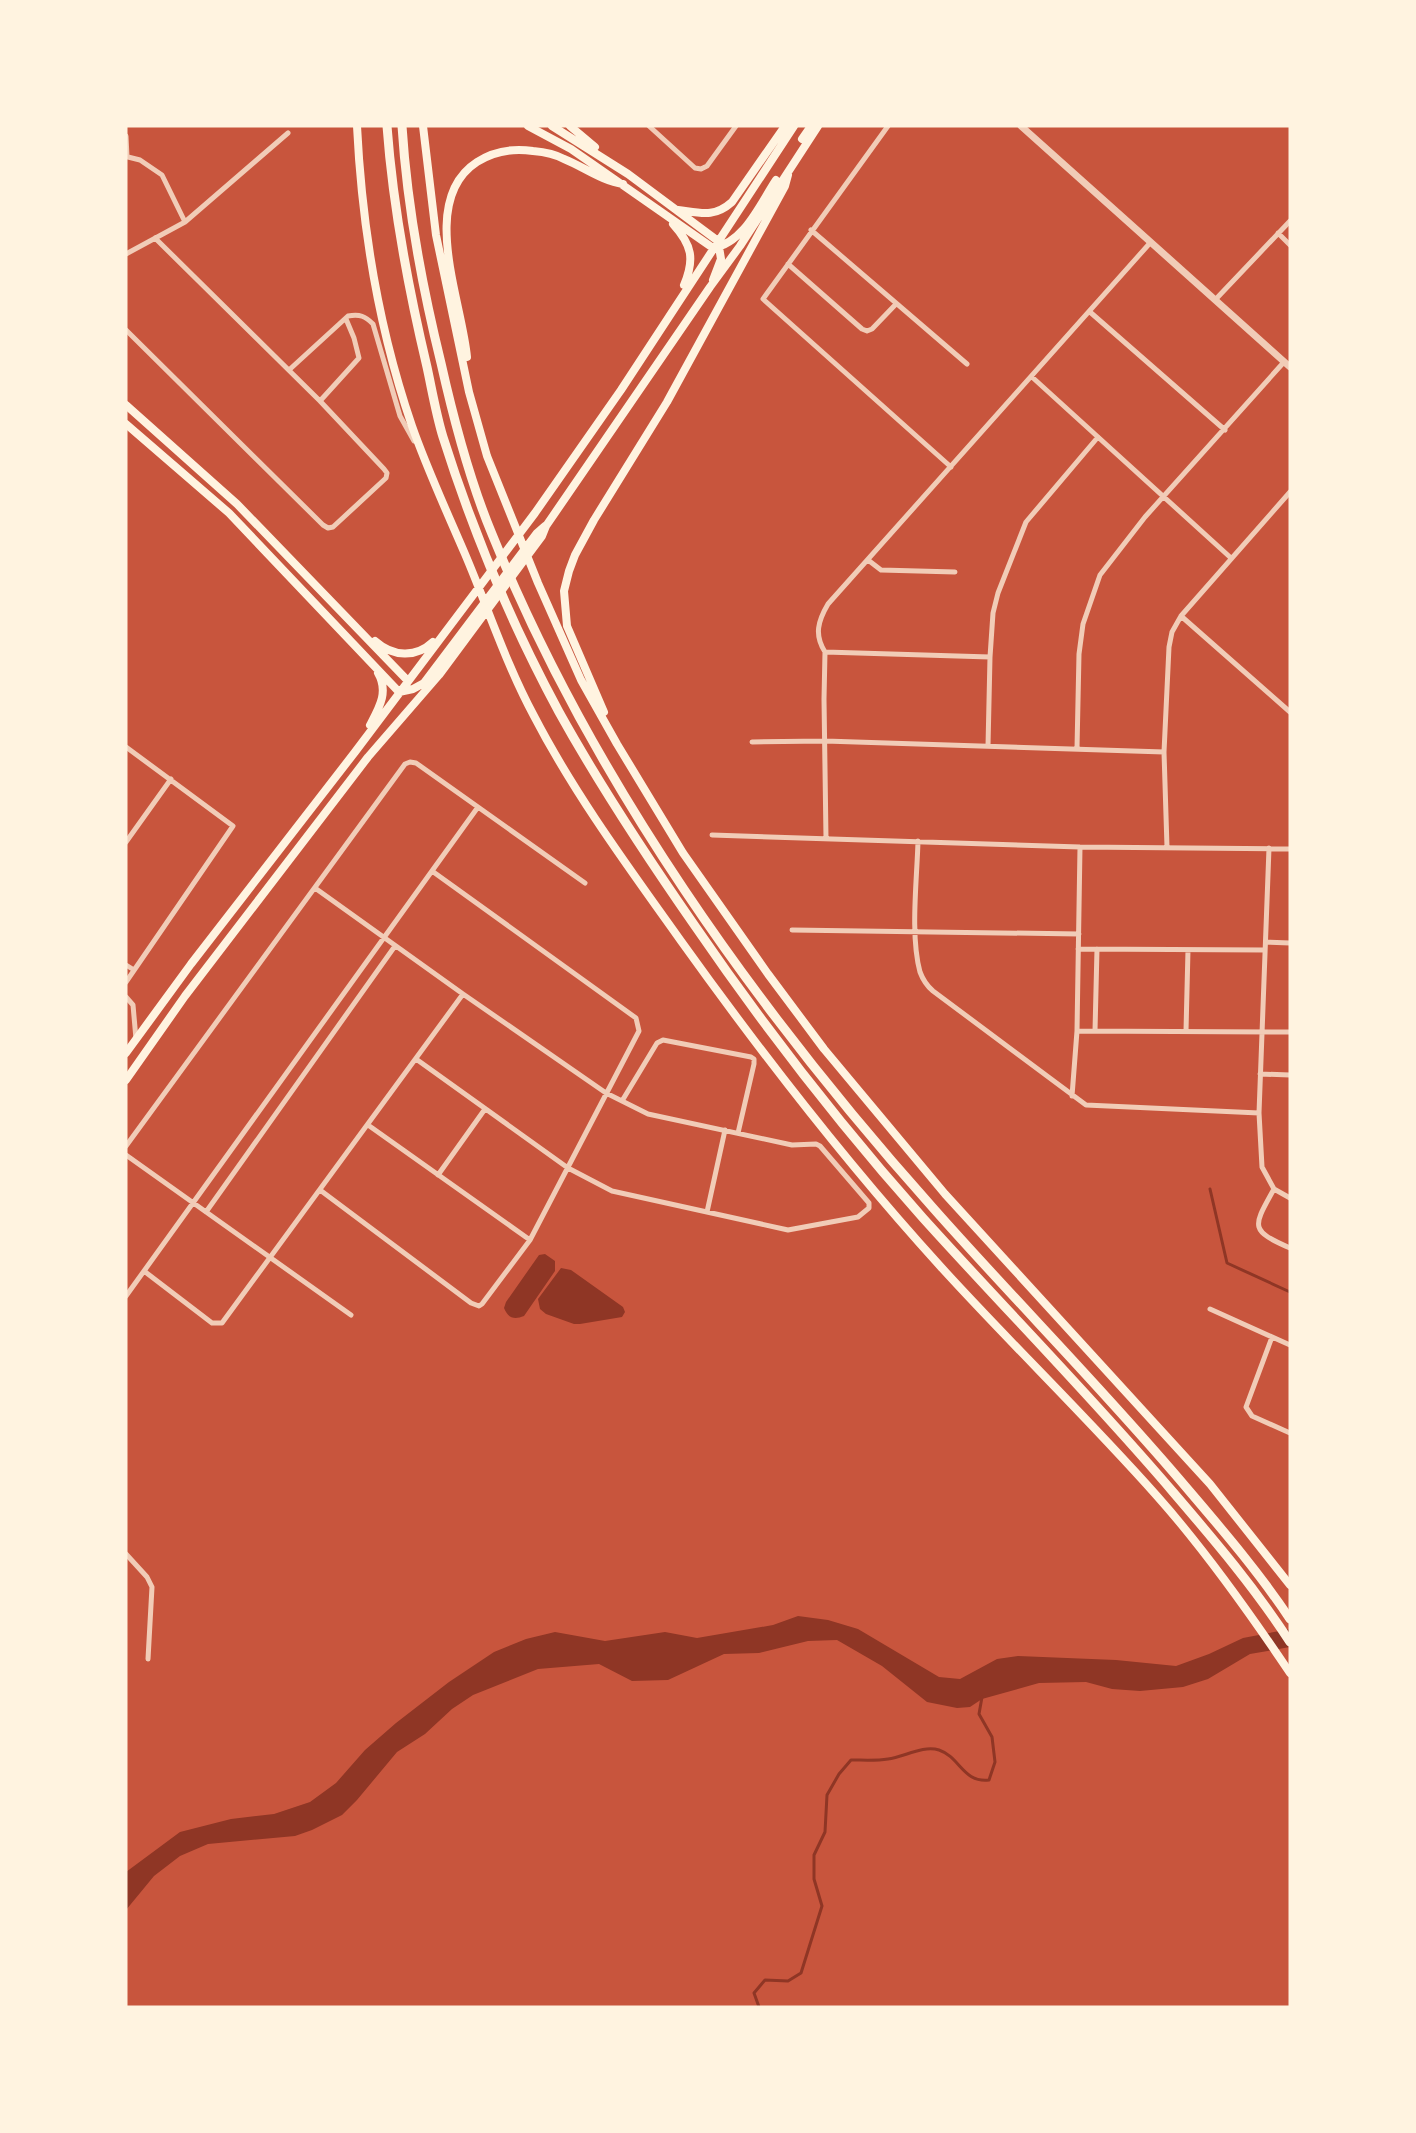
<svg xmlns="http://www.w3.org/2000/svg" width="1416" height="2133" viewBox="0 0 1416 2133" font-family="'Crimson Pro',serif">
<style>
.water{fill:#8f3625}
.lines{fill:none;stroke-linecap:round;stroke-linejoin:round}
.stream{stroke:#8f3625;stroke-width:3}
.minor{stroke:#f1ccb7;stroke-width:5}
.tertiary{stroke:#f1ccb7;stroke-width:7}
.primary{stroke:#fff3e0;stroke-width:8}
.motorway{stroke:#fff3e0;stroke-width:9}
</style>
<rect width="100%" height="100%" fill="#c8553d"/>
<path class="water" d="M545 1254 555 1261V1271L524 1316C514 1320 508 1318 504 1308L506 1302 539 1255Z
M561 1268 571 1270 623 1307 625 1312 622 1317 580 1324H574L546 1314 540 1309 538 1299Z
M798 1616 828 1620 858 1629 939 1677 960 1679 997 1659 1018 1656 1116 1660 1176 1666 1209 1654 1243 1638 1290 1629V1647L1250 1654 1208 1679 1183 1687 1140 1691 1112 1689 1086 1682 1039 1683 982 1699 970 1707 957 1708 927 1702 882 1666 837 1640 808 1641 759 1653 724 1654 668 1680 632 1681 599 1664 538 1669 473 1695 452 1709 425 1734 397 1752 357 1800 342 1815 312 1830 295 1836 208 1844 180 1856 154 1876 126 1910V1872L180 1832 231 1819 274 1814 310 1802 336 1783 365 1750 396 1723 449 1682 494 1652 526 1639 555 1632 605 1641 665 1632 697 1638 773 1625Z"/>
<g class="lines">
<path class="stream" d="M1210 1189 1227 1263 1290 1292
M759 2007 754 1993 765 1980 788 1981 801 1973 822 1906 814 1879V1855L825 1832 827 1795 839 1774 851 1760C863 1760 876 1761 888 1759 904 1757 923 1745 939 1750 960 1757 963 1783 989 1780L995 1762 992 1737 979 1714 982 1697"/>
<path class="minor" d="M649 126 695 168 701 169 707 166 736 126
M888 126 763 299 951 467
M126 136 127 157
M128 157 140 160 162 175 185 222
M811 230 967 364
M1278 233 1290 245
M126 254 185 222 288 133
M788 264 862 329 867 331 872 329 896 304
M1215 300 1290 221
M1090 312 1225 430
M126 330 323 525 328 528 333 527 386 478 387 473 384 469 320 401 155 238
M289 370 348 316C360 314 365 316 373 324L400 416 414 441
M1032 377 1231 558
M320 401 359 358 354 338 346 319
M868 560 881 570 955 572
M1181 616 1290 712
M825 652C814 635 818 621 828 604L1150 243
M825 652 824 699 826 838
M825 652 990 657
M752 742 825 741 1164 752
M988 746 990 657 993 613 998 593 1026 522 1098 437
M126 747 233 826 126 982
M1077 748 1079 654 1083 624 1100 575 1145 517 1284 362
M712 835 1080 847 1290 849
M918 841C917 880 910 935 920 972 923 980 927 986 933 991L1086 1105 1259 1113
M126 842 171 779
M1167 847 1164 752 1169 647 1172 632 1181 616 1290 492
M1269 848 1259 1113 1262 1167 1274 1189 1290 1198
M315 888 463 994 606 1093 648 1114 792 1145 816 1144 820 1146 869 1203V1208L858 1217 788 1230 612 1191 568 1168 416 1059
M792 930 1079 934
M1266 942 1290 943
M1078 949 1265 950
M126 965 134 970
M126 997 133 1005 136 1039
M1077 1031 1290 1032
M1095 1031 1097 949
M1186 1031 1188 950
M1260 1074 1290 1075
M1072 1096 1077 1031 1080 847
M622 1101 657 1043 663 1040 751 1057 754 1059V1064L738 1133
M368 1125 530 1240
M126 1146 405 764 410 762 416 763 585 883
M126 1155 351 1315
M438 1175 485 1109
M1274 1189C1253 1227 1249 1230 1290 1248
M320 1190 471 1303 479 1306 482 1304 530 1240 639 1031 636 1018 432 871
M206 1212 395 946
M707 1212 725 1130
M144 1271 212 1323H222L463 994
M126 1296 478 807
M1210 1309 1290 1345
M1272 1337 1246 1407 1252 1416 1290 1433
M126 1554 147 1577 152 1587 148 1659"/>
<path class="tertiary" d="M1021 126 1290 367"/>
<path class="primary" d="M357 126C362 227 379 330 412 426 427 469 447 512 465 554 488 608 506 664 534 716 575 795 629 868 681 941 762 1054 847 1164 941 1267 1011 1344 1087 1417 1157 1496 1206 1551 1249 1612 1290 1673
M423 126 436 235 469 392 487 456 538 583 581 680 617 744 683 853 768 974 824 1049 945 1194 1210 1484 1290 1585
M528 126 571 149 713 248C744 243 760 204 776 180
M552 126 628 174 718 241 721 259 713 280
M570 126 595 147
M802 139 811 126
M678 210C701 213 714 218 732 202L785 126
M673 224C692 245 695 259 684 285
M467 357C462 301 418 200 477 162 494 151 512 148 533 151 544 152 555 154 564 159 584 167 602 181 623 184
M126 405 237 504 408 681
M126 424 229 513 399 692
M375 641C393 657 416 658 433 642
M399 692 413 689 424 683 537 533 545 526
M604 712 567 626 564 591 569 571 575 555 594 520 667 402 785 186 788 175
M370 725C379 708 389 692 378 673
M126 1053 191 964 355 752 535 513 621 390 794 126
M126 1080 185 996 368 757 439 675 542 536 546 526 710 287 740 246 818 126"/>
<path class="motorway" d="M387 126C393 208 408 287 427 367 432 390 436 414 443 437 473 532 512 625 559 712 600 786 647 857 695 926 765 1028 841 1126 923 1218 1006 1310 1093 1398 1173 1492 1215 1541 1255 1588 1290 1642
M402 126C407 206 422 286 441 363 454 421 469 479 492 534 592 780 757 1011 934 1209 1019 1305 1109 1395 1191 1493 1226 1534 1260 1574 1290 1619"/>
</g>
<rect width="1416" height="2133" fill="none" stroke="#fff3e0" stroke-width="255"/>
</svg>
